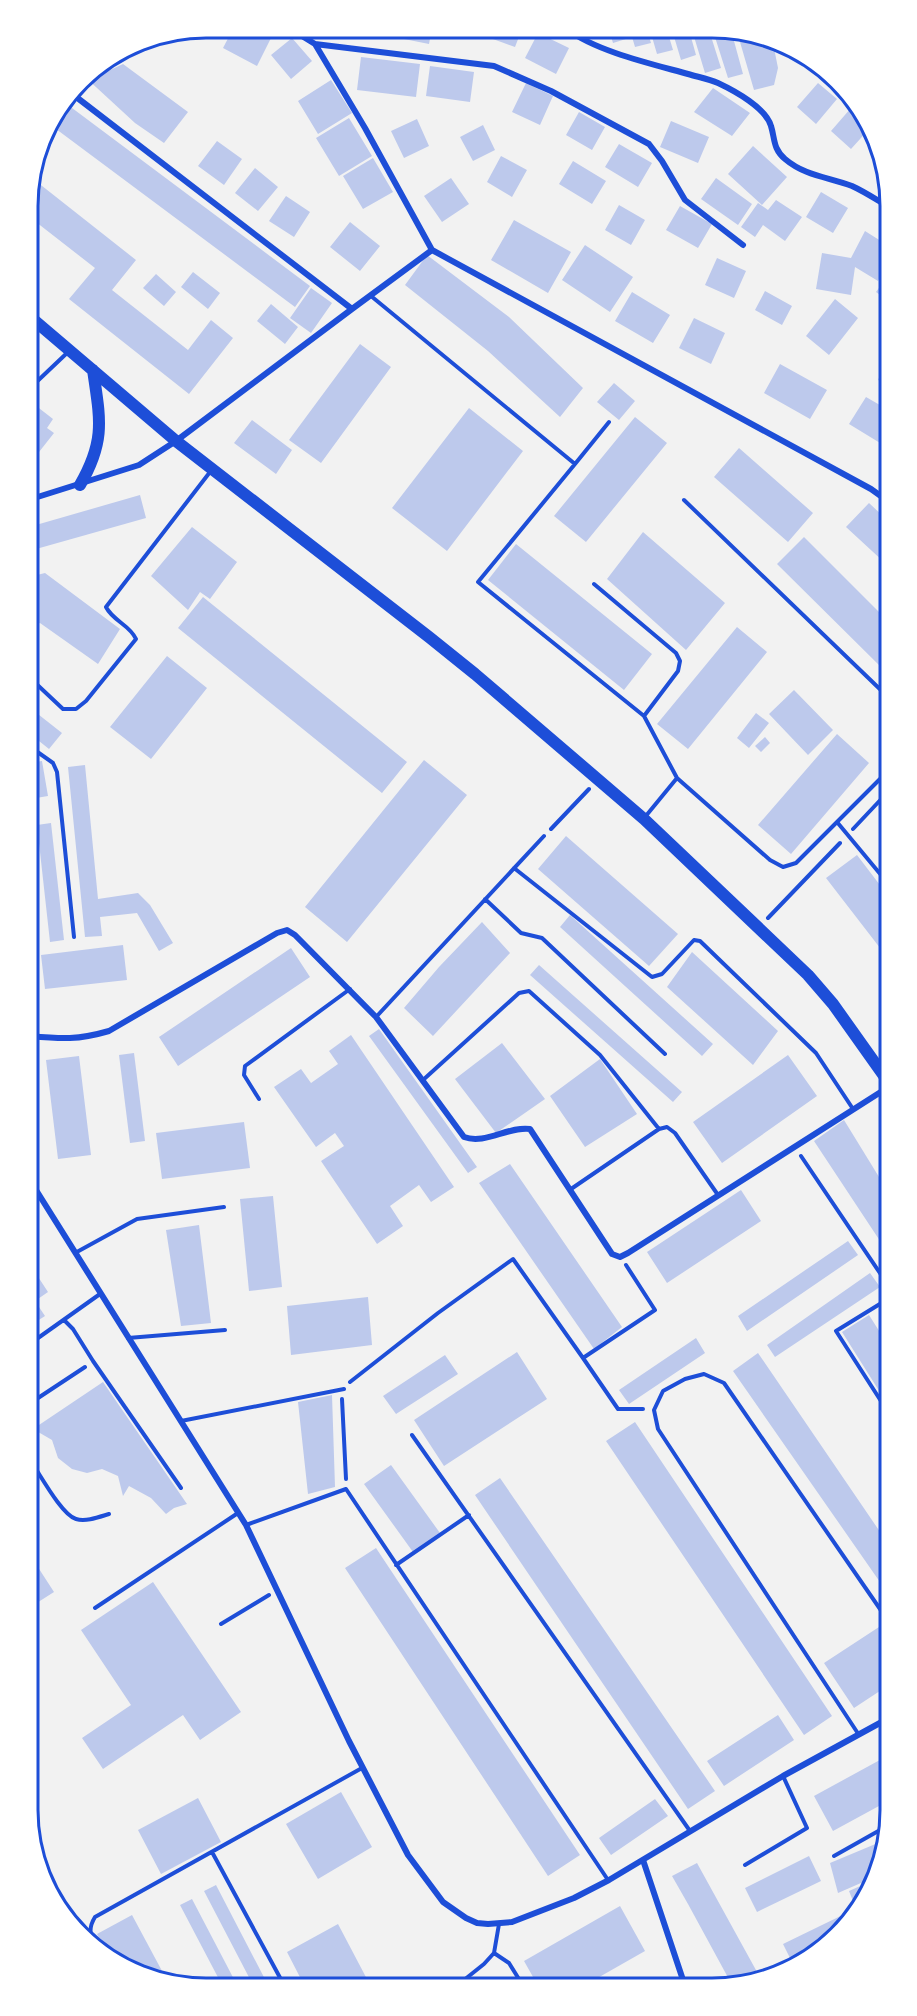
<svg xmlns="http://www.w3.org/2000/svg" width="917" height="2016" viewBox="0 0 917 2016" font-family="'Space Grotesk',sans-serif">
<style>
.building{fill:#bdc9ec}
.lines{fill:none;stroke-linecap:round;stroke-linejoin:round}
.path{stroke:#1d4ed8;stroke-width:4}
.service{stroke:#1d4ed8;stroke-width:4}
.minor{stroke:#1d4ed8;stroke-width:6}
.secondary{stroke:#1d4ed8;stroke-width:12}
.rim{fill:none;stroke:#1d4ed8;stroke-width:3}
</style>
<rect width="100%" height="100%" fill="#f2f2f2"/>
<path class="building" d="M206 27H228L223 39 199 28Z
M234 27 276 28 257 66 223 48Z
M391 28H432L429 44 389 36Z
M484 29H522L515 47 482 35Z
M609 30H626L629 38 613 43Z
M630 30H647L651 43 635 47Z
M650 30H667L673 50 657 54Z
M672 30H689L696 55 681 60Z
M692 30H709L721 68 705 73Z
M726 30H731L743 74 728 78 714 34Z
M538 33 569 48 556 74 525 58Z
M755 37 774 48 778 68 774 85 754 90 740 42Z
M292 38 312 61 291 79 271 55Z
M361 57 420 64 416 97 357 90Z
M100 64 89 80 123 64 188 112 164 143 135 123 84 76Z
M430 66 474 72 470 102 426 96Z
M331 80 352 113 318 134 298 101Z
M526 83 553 96 540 125 512 112Z
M818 83 837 99 816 124 797 107Z
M713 88 750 113 732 136 694 112Z
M64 102 310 286 295 307 48 123Z
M851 108 867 123 870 128 851 149 831 131Z
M579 112 605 127 592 150 566 135Z
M349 118 372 156 339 176 316 138Z
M417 119 429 146 404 158 391 131Z
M671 121 709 137 698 163 660 147Z
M483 125 495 150 473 161 460 137Z
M217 141 242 159 224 185 198 166Z
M619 144 652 163 638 187 605 167Z
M753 146 787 177 762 205 728 174Z
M879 149 884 159V167L873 157Z
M501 156 527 170 512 197 487 182Z
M373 158 393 192 363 209 343 176Z
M573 161 606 181 592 204 559 184Z
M255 168 278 187 258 211 235 193Z
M32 178 136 260 112 290 188 350 211 320 233 338 189 394 69 299 95 268 27 215V194Z
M451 178 469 204 442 222 424 196Z
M716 178 752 204 738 225 701 199Z
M821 192 848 208 833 233 806 217Z
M286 196 310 212 294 237 269 221Z
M776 200 802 217 785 241 763 225 755 237 741 227 758 203 768 210Z
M619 205 645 220 631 245 605 230Z
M680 206 712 224 698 248 666 230Z
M514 220 571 252 548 293 491 260Z
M350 222 380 246 360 271 330 247Z
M865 231 884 243V270L878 281 855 267 851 295 816 289 822 253 851 258Z
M585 245 633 277 610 312 562 280Z
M427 255 509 317 583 388 560 417 488 351 405 285Z
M717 258 746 271 734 298 705 285Z
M193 272 220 293 208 309 181 287Z
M156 274 176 292 164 306 143 288Z
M884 281V298L876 292Z
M311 288 332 303 311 333 290 318Z
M765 291 792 306 782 325 755 310Z
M632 292 670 315 653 343 615 321Z
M835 299 858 318 829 355 806 336Z
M271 304 298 327 285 344 257 321Z
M694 318 725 333 711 364 679 348Z
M360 344 391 367 321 463 289 440Z
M780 364 827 390 810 419 764 393Z
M885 364V383L878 380Z
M614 383 635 401 619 420 597 402Z
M866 397 885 408V446L849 424Z
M35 405 53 419 47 428 54 433 28 466V411Z
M469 408 523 451 447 551 392 508Z
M635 417 667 443 586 542 554 516Z
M252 420 292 450 276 474 234 443Z
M739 448 813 513 788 542 714 477Z
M140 495 146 518 29 551V527Z
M869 503 885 518V563L846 527Z
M192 527 237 562 210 599 200 592 188 610 151 576Z
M643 532 725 603 686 650 607 579Z
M804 537 885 618 886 672 777 564Z
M516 544 652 654 624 690 488 580Z
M45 573 120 629 98 664 40 623 29 626V577Z
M203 597 407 762 382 793 178 628Z
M737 627 767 652 688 749 657 724Z
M167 656 207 688 151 759 110 727Z
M794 690 833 730 808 755 769 714Z
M29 707 62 733 49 749 29 733Z
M756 713 769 723 749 748 737 738Z
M837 734 869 763 791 854 758 825Z
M765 737 770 743 761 752 755 746Z
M424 760 467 795 347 942 305 907Z
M42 761 48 796 30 799 29 763Z
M85 765 98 899 138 893 150 905 173 943 159 951 137 913 100 917 102 936 85 937 68 767Z
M51 823 64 940 50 942 37 825Z
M566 836 678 934 649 966 538 869Z
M857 855 886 893 887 957 826 878Z
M570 915 713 1044 702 1056 560 927Z
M482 922 510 953 433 1036 404 1008 439 967Z
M123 945 127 980 45 989 41 955Z
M291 948 310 977 178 1066 159 1037Z
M692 952 778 1031 753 1065 667 987Z
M539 965 682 1092 673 1102 530 975Z
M379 1029 477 1167 468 1173 369 1036Z
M351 1035 454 1187 431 1202 419 1185 390 1206 403 1226 377 1244 321 1161 344 1146 335 1133 316 1147 274 1087 301 1069 311 1083 338 1064 329 1051Z
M502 1043 545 1099 496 1133 455 1079Z
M134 1053 145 1141 130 1143 119 1055Z
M788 1055 817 1096 722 1163 693 1122Z
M79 1056 91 1155 58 1159 46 1060Z
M600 1059 637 1114 585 1147 550 1096Z
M844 1120 887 1190 888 1253 814 1141Z
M244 1122 250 1168 162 1179 156 1133Z
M510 1164 622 1327 594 1349 479 1183Z
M741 1190 761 1221 667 1283 647 1252Z
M273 1196 282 1287 249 1291 240 1199Z
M199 1225 211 1323 181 1326 166 1230Z
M848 1241 858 1255 747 1331 738 1316Z
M31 1266 48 1292 35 1301 45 1316 31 1325Z
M870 1273 880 1287 775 1357 767 1345Z
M368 1297 372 1345 291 1355 287 1306Z
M869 1315 888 1345V1405L842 1332Z
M696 1338 705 1353 629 1404 619 1390Z
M517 1352 547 1399 444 1466 414 1420Z
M758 1353 889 1545V1595L733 1371Z
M445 1355 458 1374 396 1414 383 1396Z
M103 1382 187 1504 174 1508 166 1514 151 1498 129 1486 123 1496 118 1476 102 1469 87 1473 72 1469 58 1458 52 1440 33 1429Z
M332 1395 335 1487 308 1494 298 1402Z
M635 1422 832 1716 804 1735 606 1441Z
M391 1465 440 1533 413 1552 364 1484Z
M500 1478 715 1791 688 1809 475 1495Z
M376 1548 580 1855 548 1876 345 1568Z
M32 1558 54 1592 32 1606Z
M153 1582 241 1712 200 1740 183 1715 103 1769 82 1738 131 1705 81 1630Z
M879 1627 889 1642V1685L854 1708 824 1663Z
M778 1715 794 1740 724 1786 707 1761Z
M889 1755 890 1800 833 1831 814 1796Z
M341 1792 372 1847 318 1879 286 1824Z
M198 1798 221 1842 161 1874 138 1830Z
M655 1799 668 1816 611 1855 599 1838Z
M885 1840 877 1876 838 1893 830 1863Z
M809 1856 821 1881 757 1912 745 1888Z
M697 1863 762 1981 758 1983H731L688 1904 672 1876Z
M876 1879 866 1896 853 1901 849 1891Z
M216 1885 268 1985H253L204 1891Z
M192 1899 237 1985H222L180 1905Z
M620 1906 645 1951 587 1984H537L524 1961Z
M859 1907 846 1928 810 1959 794 1966 783 1944Z
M132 1915 169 1984 108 1954 97 1934Z
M338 1924 368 1981 362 1985H304L287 1952Z"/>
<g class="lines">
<path class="path" d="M551 829 589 789
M853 829 886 794
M768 918 840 843
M801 1156 888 1285
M583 1358 618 1409H643
M350 1382 438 1313 513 1259 583 1358 655 1310 626 1265
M342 1399 346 1479
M32 1402 85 1367
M32 1463C41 1476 62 1515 76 1519 86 1522 99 1517 109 1514
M221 1624 269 1595
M834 1856 889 1825
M70 1923 80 1924"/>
<path class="service" d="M371 296 575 464 478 582 644 716 677 778 770 860 783 867 796 863 886 773
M28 390 67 353
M575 464 609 422
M684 500 886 695
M594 584 676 653 680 661 678 671 644 716
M29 677 63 709H76L86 701 136 639C130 625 113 621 106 607L210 472
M29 746 53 763 57 772 74 937
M645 817 677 778
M837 822 886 881
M514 868 652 977 662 974 694 940 700 941 816 1053 853 1109
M485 899 521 933 542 938 665 1054
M376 1017 544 836
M423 1080 519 993 529 991 600 1055 659 1129
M259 1099 244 1075 245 1066 350 989
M571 1189 659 1129 667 1127 675 1133 718 1195
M75 1253 137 1219 224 1207
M888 1299 836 1331 888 1412
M64 1320 73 1329 93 1361 181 1488
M128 1338 225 1330
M31 1343 100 1294
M181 1421 344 1389
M412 1435 690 1831
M246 1525 346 1489 608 1880
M396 1565 469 1515
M95 1608 238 1513
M859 1735 658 1429 654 1410 663 1391 685 1379 704 1374 724 1383 889 1622
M212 1852 284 1985
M745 1865 807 1828 783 1776
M97 1949C91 1937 87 1930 95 1917L362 1768
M494 1953 509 1963 522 1984
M459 1984 484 1964 494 1953 499 1924"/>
<path class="minor" d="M289 28 315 44 494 66 551 91 649 144 662 161 685 200 743 245
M567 29C595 51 652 64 688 74 698 77 709 79 718 83 735 91 766 108 771 126 775 139 773 149 785 159 805 176 828 177 852 186 863 191 874 198 884 204
M315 44 365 128 432 250 871 489 885 499
M71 93 352 309
M28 500 139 465 176 441 352 309 432 250
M30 1036C62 1039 78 1040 109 1031L277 933 287 930 295 935 376 1017 464 1137C485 1145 508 1126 530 1129L612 1254 620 1257 628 1253 887 1088
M31 1182 246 1525 349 1741 408 1855 443 1902 466 1918 477 1923 488 1924 512 1922 574 1898 609 1880 783 1776 889 1718
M643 1860 684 1983"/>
<path class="secondary" d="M28 315 176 441 429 637 475 674 644 819 808 975 833 1004 887 1080
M80 485C106 440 100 419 93 370"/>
</g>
<path d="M0 0H917V2016H0ZM206 38H712A168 168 0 0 1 880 206V1810A168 168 0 0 1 712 1978H206A168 168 0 0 1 38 1810V206A168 168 0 0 1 206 38Z" fill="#fff" fill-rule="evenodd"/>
<path class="rim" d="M206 38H712A168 168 0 0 1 880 206V1810A168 168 0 0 1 712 1978H206A168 168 0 0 1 38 1810V206A168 168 0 0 1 206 38Z"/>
</svg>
